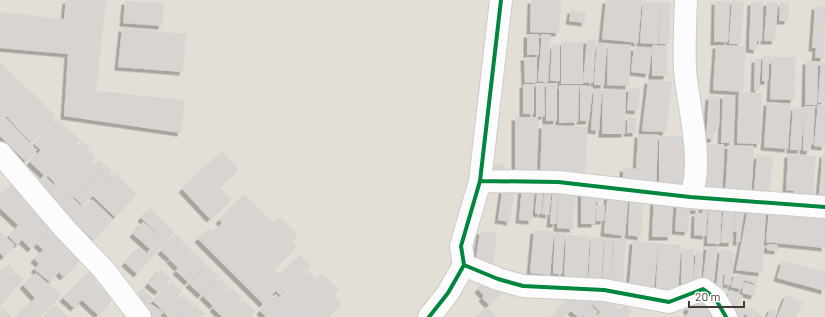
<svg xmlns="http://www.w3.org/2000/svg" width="825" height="317" viewBox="0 0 825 317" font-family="Barlow,sans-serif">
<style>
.residential{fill:#e3dfd7}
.building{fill:#d7d4d1;filter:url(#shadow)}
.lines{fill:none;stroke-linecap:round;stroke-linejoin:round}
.minor-casing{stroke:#cdcbc7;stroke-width:24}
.minor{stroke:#fdfcfc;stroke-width:22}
.cycleway-casing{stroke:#fff;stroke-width:6}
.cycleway{stroke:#00873e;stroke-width:4}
</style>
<defs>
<filter id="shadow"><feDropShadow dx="-3.5" dy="3.5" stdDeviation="0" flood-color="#0004"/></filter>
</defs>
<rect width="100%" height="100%" fill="#efedea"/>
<path class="residential" d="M0 0H825V317H0Z"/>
<path class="building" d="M66 0H106L96 91 185 100 181 133 64 116 68 54 0 48V12L64 19Z
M531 0H561L559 33 530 32Z
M606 0H642L638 43 623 41 626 11 623 41 602 39Z
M125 1 164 3 162 26 123 23Z
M643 1 661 3 658 44 640 43Z
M715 1 730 2 728 42H714Z
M732 1 744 2 741 44H729Z
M751 2H763L762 41H757V50L749 49Z
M767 2 778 3 775 41H764Z
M661 3H671L669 44H659Z
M780 3H789L788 21H779Z
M815 6 825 7 824 58H815L816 48H812Z
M571 10 586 12 585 23 569 21Z
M122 28 186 34 183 72 118 67Z
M527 34H539V55H527Z
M542 34 551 35 548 82 538 81Z
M596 39 593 83 583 82 587 40Z
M561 42H583V84H561Z
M597 43 607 44 604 85H594Z
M560 44V81H550L552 45Z
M608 44 631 45 629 86 607 85Z
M652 45 667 46V76H652Z
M716 45 746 46 743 92 713 90Z
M634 47 652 49 649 74 631 72Z
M763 56H771V64H769L768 81H762Z
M524 57H537V82L525 83Z
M772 57H796L794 100 770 99Z
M755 59H761L759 91H754Z
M806 61H818L817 105H805Z
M0 62 29 90 18 102 14 98 18 103 15 107 31 91 56 117 31 142 6 116 5 117 37 150 25 161 0 136V117L3 114 0 116Z
M821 62H825V103H818Z
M648 80 672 81 666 132 642 131Z
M536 83H544L545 116 536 117Z
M546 83H557V121H546Z
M523 84H534V114H523Z
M559 85H579L578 122 559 123Z
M580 85 593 87 589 121H580Z
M629 88 640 89 638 111 627 110Z
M594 89H602L599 131 591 130Z
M603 90H626L625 134H602Z
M739 92 762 93 760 144 737 143Z
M723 95 735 96 733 143H721Z
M709 96 720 97 719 127H715L714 139H706Z
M767 102 791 104 788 149 764 147Z
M818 104 825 105V147L814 146Z
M805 106H815L813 145 811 144 810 151H803L804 112 801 150H790L793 107H804Z
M515 117H538L536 178H515Z
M627 117H636V133H627Z
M57 119 80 140 45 176 30 162 41 150 34 144Z
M542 125 587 127 585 180 540 179Z
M638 134 658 135 656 189 623 188V168L636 169Z
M659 136H685L687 191H659Z
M82 141 89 147 85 152 88 149 96 157 91 162 94 164 98 160 104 165 73 197 67 192 82 207 69 220 34 186 44 175 58 189 54 184 55 183 48 176Z
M700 144H724L722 198H697Z
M728 145 754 146 751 200 725 198Z
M222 151 239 169 220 187 232 199 210 219 182 189Z
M788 154 816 156 812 203 793 202 794 191 786 190Z
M823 154H825V204L818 203Z
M757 155 773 156 770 191 754 190Z
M495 163 504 164 502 178 493 171Z
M105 165 113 173 82 205 74 197Z
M115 173 137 194 115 217 93 196Z
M538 184 544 185 541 214 535 213Z
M11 185 34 208 18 225 0 208V196Z
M503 185 515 187 510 222 498 220Z
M522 186 535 187 532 221 519 220Z
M545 186 552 187 549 215 542 214Z
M553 187H559L556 224H550Z
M559 188 576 189 573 229 557 228Z
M581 190 601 191V202H596L595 224H581Z
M608 190 629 191 625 236 604 233Z
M630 192 644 194 641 237 628 235Z
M245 194 274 223 280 217 298 235 292 241 297 246 274 269 280 275 300 255 311 266 281 296 276 291 263 304 198 239 209 228 213 232 222 223 219 220Z
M654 197 673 198 671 237H652Z
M92 199 113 219 93 240 72 220Z
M677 199 700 201 699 211 690 210 688 232 675 231Z
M724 202H735L732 243H721Z
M736 204 744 205 740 242H736L737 232H733Z
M597 205H605L604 221H596Z
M702 205H708L706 236 694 235 695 213H702Z
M709 205H722L720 244 707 243Z
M37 207 52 227 31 249 22 240 17 245 9 236Z
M150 208 175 232 166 242 141 218Z
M748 209 766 211 762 273 736 270Z
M769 211 825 216V248L766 242Z
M143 222 166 242 137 274 125 263 139 247 146 254 150 249 133 234Z
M52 228 83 257 68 273 63 277 59 272 50 282 34 269 39 264 34 259 43 250 47 253 37 244Z
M534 230 554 232 550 275 530 273Z
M480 231 497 233 493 266 475 264Z
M0 232 15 245 4 257 0 253Z
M555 233H565L562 274H553Z
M176 234 185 242 170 259 161 251Z
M566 235 590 236 587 282 564 281Z
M591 237 604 238 601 288 588 287Z
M605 238H613L611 282 614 238 626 239 623 290 602 288Z
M633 241 658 243 654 289 629 288Z
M185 244 193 251 178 268 170 260Z
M658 244 681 245 678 293 656 292Z
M768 244 778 245V251L767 250Z
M707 246 718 247 713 288 702 287Z
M682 249H694L693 289H681Z
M720 249 734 251 731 285 724 284 725 275H723L722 290H716Z
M194 252 206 263 188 282 176 271Z
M696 252H703L701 286 693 285Z
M782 261 825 272V291L777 278Z
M8 264 15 270 0 287V273Z
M206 264 219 276 201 295 189 284Z
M160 269 171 278 158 292 148 284Z
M91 270 99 278 95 282 113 299 98 315 82 300 74 308 63 298Z
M309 271 317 279 322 274 339 289 334 295 342 303 329 317H266L260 311 276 294 282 300Z
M16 272 24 279 0 305V290Z
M36 273 61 295 39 317H15L35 298 23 285Z
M735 273 758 279 757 284 744 280 742 289 731 287Z
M219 278 229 288 213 306 203 296Z
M488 279 506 288 489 305 482 298 484 296 478 289Z
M172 281 182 291 163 311 153 301Z
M745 282 757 286 754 296 742 293Z
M232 288 243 298 224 317H222L213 308Z
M143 289 153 299 144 307 134 297Z
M731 290 743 296 735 310 723 303Z
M591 291 612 299 600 312 593 305 598 299 580 317H578L571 311Z
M702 292 719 308 710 317H685L689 312 686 309Z
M183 294 193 304 179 317H168L164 312Z
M573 294 582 297 562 317H552Z
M786 295 803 302 796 317H777Z
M244 300 256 312 250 317H228Z
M611 302 620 310 613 317H596Z
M151 304 162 311 158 317H142Z
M195 304 205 314 201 317H182Z
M56 305 68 317H44Z
M625 305 632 311 627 317H614Z
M741 305 746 309 742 313 744 315 743 317H735L737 315 734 312Z
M1 306 12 317H0Z
M592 306 598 312 592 317H583V316Z
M487 307 496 315 494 317H477Z
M750 307 764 317H749L744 314Z
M771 308 778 311 775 317H767Z"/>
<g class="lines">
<defs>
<path id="minor" d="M686 0C685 23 684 47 685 70 688 106 705 165 690 197
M0 153 65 229 104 270 140 317
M480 181 558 182 690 197 825 207
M464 265 498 279 523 286 604 290 669 302 703 289 715 298 726 317
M429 317 448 293 464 265 461 246 480 181 501 0"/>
</defs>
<use href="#minor" class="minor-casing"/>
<use href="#minor" class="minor"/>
<defs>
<path id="cycleway" d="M480 181 558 182 690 197 825 207
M464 265 498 279 523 286 604 290 669 302 703 289 715 298 726 317
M429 317 448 293 464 265 461 246 480 181 501 0"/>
</defs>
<use href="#cycleway" class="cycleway-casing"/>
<use href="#cycleway" class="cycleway"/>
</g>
<path d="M689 301v6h55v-6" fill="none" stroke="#443e36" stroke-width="2"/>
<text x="695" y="301" font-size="12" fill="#443e36" stroke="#ffffff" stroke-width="3" paint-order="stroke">20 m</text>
</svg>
